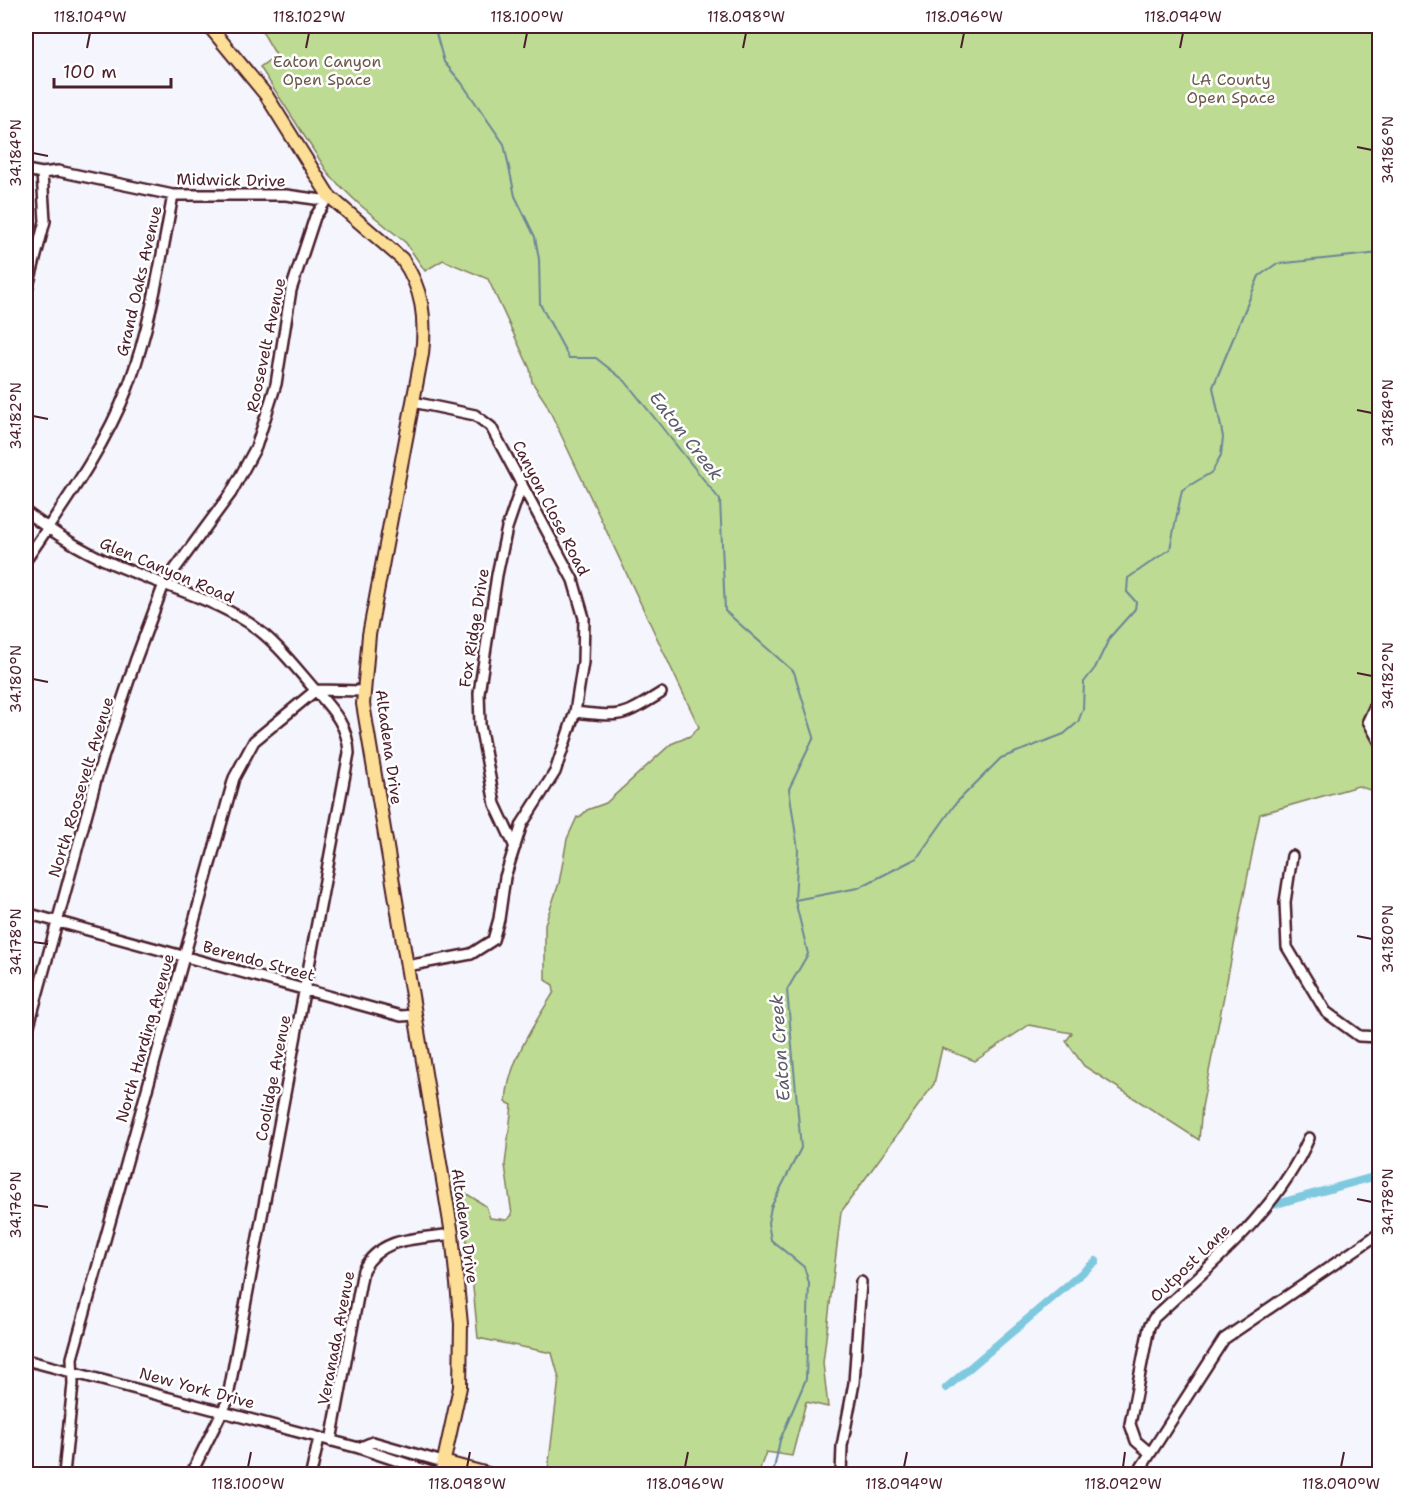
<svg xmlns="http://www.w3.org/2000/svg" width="1405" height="1500" viewBox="0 0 1405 1500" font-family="'Shantell Sans',sans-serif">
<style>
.green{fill:#bddb93;stroke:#847d5f;stroke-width:1.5}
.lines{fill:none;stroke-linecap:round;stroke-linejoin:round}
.stream{stroke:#6a8597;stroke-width:2}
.canal{stroke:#7fc9df;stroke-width:8}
.minor-casing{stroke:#4a1f2b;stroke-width:14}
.major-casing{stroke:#4a1f2b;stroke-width:16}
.minor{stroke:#fff;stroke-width:9}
.major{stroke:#fcde96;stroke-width:12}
.ticks{fill:none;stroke:#4a1f2b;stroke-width:2}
.labels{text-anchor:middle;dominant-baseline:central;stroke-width:5;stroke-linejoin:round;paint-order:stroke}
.park-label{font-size:16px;fill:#6c574a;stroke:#fff}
.street-label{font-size:16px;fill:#4a1f2b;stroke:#fff}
.water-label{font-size:18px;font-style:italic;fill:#5d5a6a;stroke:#fff}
.neatline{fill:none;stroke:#4a1f2b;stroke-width:2}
.ticks-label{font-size:15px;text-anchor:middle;fill:#4a1f2b}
</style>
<rect width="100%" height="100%" fill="#f4f5fd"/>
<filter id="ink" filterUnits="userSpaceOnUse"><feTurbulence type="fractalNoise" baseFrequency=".0167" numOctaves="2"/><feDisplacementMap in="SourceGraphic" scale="12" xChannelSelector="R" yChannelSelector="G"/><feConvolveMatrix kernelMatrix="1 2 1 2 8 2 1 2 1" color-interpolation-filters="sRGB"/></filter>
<g filter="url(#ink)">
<path class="green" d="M259 26H1379V793L1358 786 1260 814 1202 1107 1199 1140 1084 1066 1066 1041 1072 1033 1029 1025 975 1061 942 1048 934 1084 841 1212 823 1363 828 1407 806 1402 792 1456 766 1452 758 1474H535L548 1470 559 1378 552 1353 478 1338 472 1277 459 1189 486 1206 490 1218 507 1220 512 1215 505 1165 512 1105 506 1102C508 1063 534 1024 554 992L553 985 545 980V924L559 883 567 839 577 817 579 818 587 810 606 803 671 744 690 736 699 727 546 403 532 382 530 369 488 279 443 260 425 271 406 243 359 204 330 176 260 67 276 55Z"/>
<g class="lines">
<path class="stream" d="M434 26 444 62 461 82 504 144 515 196 535 237 539 259 540 304 569 358H596L625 381 720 500 725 611 794 672 814 737 789 789 798 850 795 900 808 954 787 990 801 1148 771 1207 768 1223 771 1240 804 1267 809 1283 806 1379 780 1440 773 1474
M795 900 858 888 917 858 956 803 1001 758 1064 734 1078 722 1083 709 1084 682 1095 668 1110 637 1135 609 1136 602 1127 592 1128 578 1170 549 1182 490 1212 472 1221 455 1223 437 1213 387 1259 276 1276 264 1380 253"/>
<path class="canal" d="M1273 1205 1380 1175
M946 1388 1096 1261"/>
<defs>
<path id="minor" d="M26 170 42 173 58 171 173 195H286L322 200 329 196
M26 294 45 221 42 173
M26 512C57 536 91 556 128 570 168 587 212 599 249 623 276 641 295 667 316 691 333 710 348 726 349 753L227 1402 191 1474
M26 560C63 505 104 449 128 387 151 325 161 259 173 195
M1380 695 1368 721 1380 743
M575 712C621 717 621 718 661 693
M515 847 495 804 480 725 479 693 497 575 507 528 522 484
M1292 856 1285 902 1287 947 1326 1012 1359 1036 1380 1037
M26 913 401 1016 415 1015
M407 966 471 954 493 940 499 919 505 877 522 824 555 772 575 712 583 662 584 618 573 580 491 427 475 415 413 402
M26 1036 97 776 136 659 164 584 231 493 256 447 276 384 291 290 315 217 329 196
M26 1360 359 1448 437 1474
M331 1441 363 1270C382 1235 417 1240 452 1234
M359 1448 373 1442 443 1462
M1150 1453 1136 1441 1130 1424 1149 1327 1154 1318C1211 1264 1277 1212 1309 1138
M64 1474 73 1384 72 1358 234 778 254 741 316 690 363 691
M311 1474 319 1438
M841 1474 842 1446 854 1383 861 1282
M1137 1474 1224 1339 1380 1233"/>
<path id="major" d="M209 26 266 95 329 196 402 259C423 289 426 319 422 354L369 635 363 704 452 1234 461 1324 460 1387 441 1474
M443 1462 488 1474"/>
</defs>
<use href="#minor" class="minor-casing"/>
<use href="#major" class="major-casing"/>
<use href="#minor" class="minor"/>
<use href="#major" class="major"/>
</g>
</g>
<path class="ticks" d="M87 48 90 33M306 48 309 33M524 48 527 33M743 48 746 33M961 48 964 33M1180 48 1183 33M1357 147 1372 150M33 153 48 156M1357 410 1372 413M33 416 48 419M1357 673 1372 676M33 679 48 682M1357 936 1372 939M33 942 48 944M1357 1199 1372 1202M33 1205 48 1207M248 1467 251 1452M467 1467 470 1452M685 1467 688 1452M904 1467 907 1452M1123 1467 1125 1452M1341 1467 1344 1452"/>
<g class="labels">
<g class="park-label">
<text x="327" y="61">Eaton Canyon<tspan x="327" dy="18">Open Space</tspan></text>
<text x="1231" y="79">LA County<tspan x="1231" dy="18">Open Space</tspan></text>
</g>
<g class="street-label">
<text transform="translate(231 180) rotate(1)">Midwick Drive</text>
<text transform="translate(139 281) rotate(-77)">Grand Oaks Avenue</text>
<text transform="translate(266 345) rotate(-78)">Roosevelt Avenue</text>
<text transform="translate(551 508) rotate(63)">Canyon Close Road</text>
<text transform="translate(167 570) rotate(23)">Glen Canyon Road</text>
<text transform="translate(474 628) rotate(-81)">Fox Ridge Drive</text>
<text transform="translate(389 747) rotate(82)">Altadena Drive</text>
<text transform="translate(81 787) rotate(-73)">North Roosevelt Avenue</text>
<text transform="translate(259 961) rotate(15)">Berendo Street</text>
<text transform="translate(145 1038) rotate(-74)">North Harding Avenue</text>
<text transform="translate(273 1078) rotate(-79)">Coolidge Avenue</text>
<text transform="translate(465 1226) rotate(82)">Altadena Drive</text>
<text transform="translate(1190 1263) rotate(-44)">Outpost Lane</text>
<text transform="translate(336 1338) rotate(-79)">Veranada Avenue</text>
<text transform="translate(197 1388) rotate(15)">New York Drive</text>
</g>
<g class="water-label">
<text transform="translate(686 436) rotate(52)">Eaton Creek</text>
<text transform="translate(780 1048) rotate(-94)">Eaton Creek</text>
</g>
</g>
<rect width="1405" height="1500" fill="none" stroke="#fff" stroke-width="66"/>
<path d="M54 78v9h117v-9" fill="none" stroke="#4a1f2b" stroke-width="3"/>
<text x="63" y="78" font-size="18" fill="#4a1f2b" stroke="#ffffff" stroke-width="4.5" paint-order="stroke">100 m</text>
<rect x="33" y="33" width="1339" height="1434" class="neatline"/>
<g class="ticks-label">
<text x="90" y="22">118.104°W</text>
<text x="309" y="22">118.102°W</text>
<text x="527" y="22">118.100°W</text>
<text x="746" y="22">118.098°W</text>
<text x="964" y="22">118.096°W</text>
<text x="1183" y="22">118.094°W</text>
<text transform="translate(1388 150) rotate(-90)" y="5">34.186°N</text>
<text transform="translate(16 153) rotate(-90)" y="5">34.184°N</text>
<text transform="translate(1388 413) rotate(-90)" y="5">34.184°N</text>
<text transform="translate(16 416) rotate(-90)" y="5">34.182°N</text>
<text transform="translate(1388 676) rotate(-90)" y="5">34.182°N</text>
<text transform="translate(16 679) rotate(-90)" y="5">34.180°N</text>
<text transform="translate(1388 939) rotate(-90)" y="5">34.180°N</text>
<text transform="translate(16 942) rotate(-90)" y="5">34.178°N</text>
<text transform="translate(1388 1202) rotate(-90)" y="5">34.178°N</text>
<text transform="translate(16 1205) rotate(-90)" y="5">34.176°N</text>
<text x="248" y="1489">118.100°W</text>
<text x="467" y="1489">118.098°W</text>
<text x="685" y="1489">118.096°W</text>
<text x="904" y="1489">118.094°W</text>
<text x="1123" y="1489">118.092°W</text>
<text x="1341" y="1489">118.090°W</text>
</g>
</svg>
